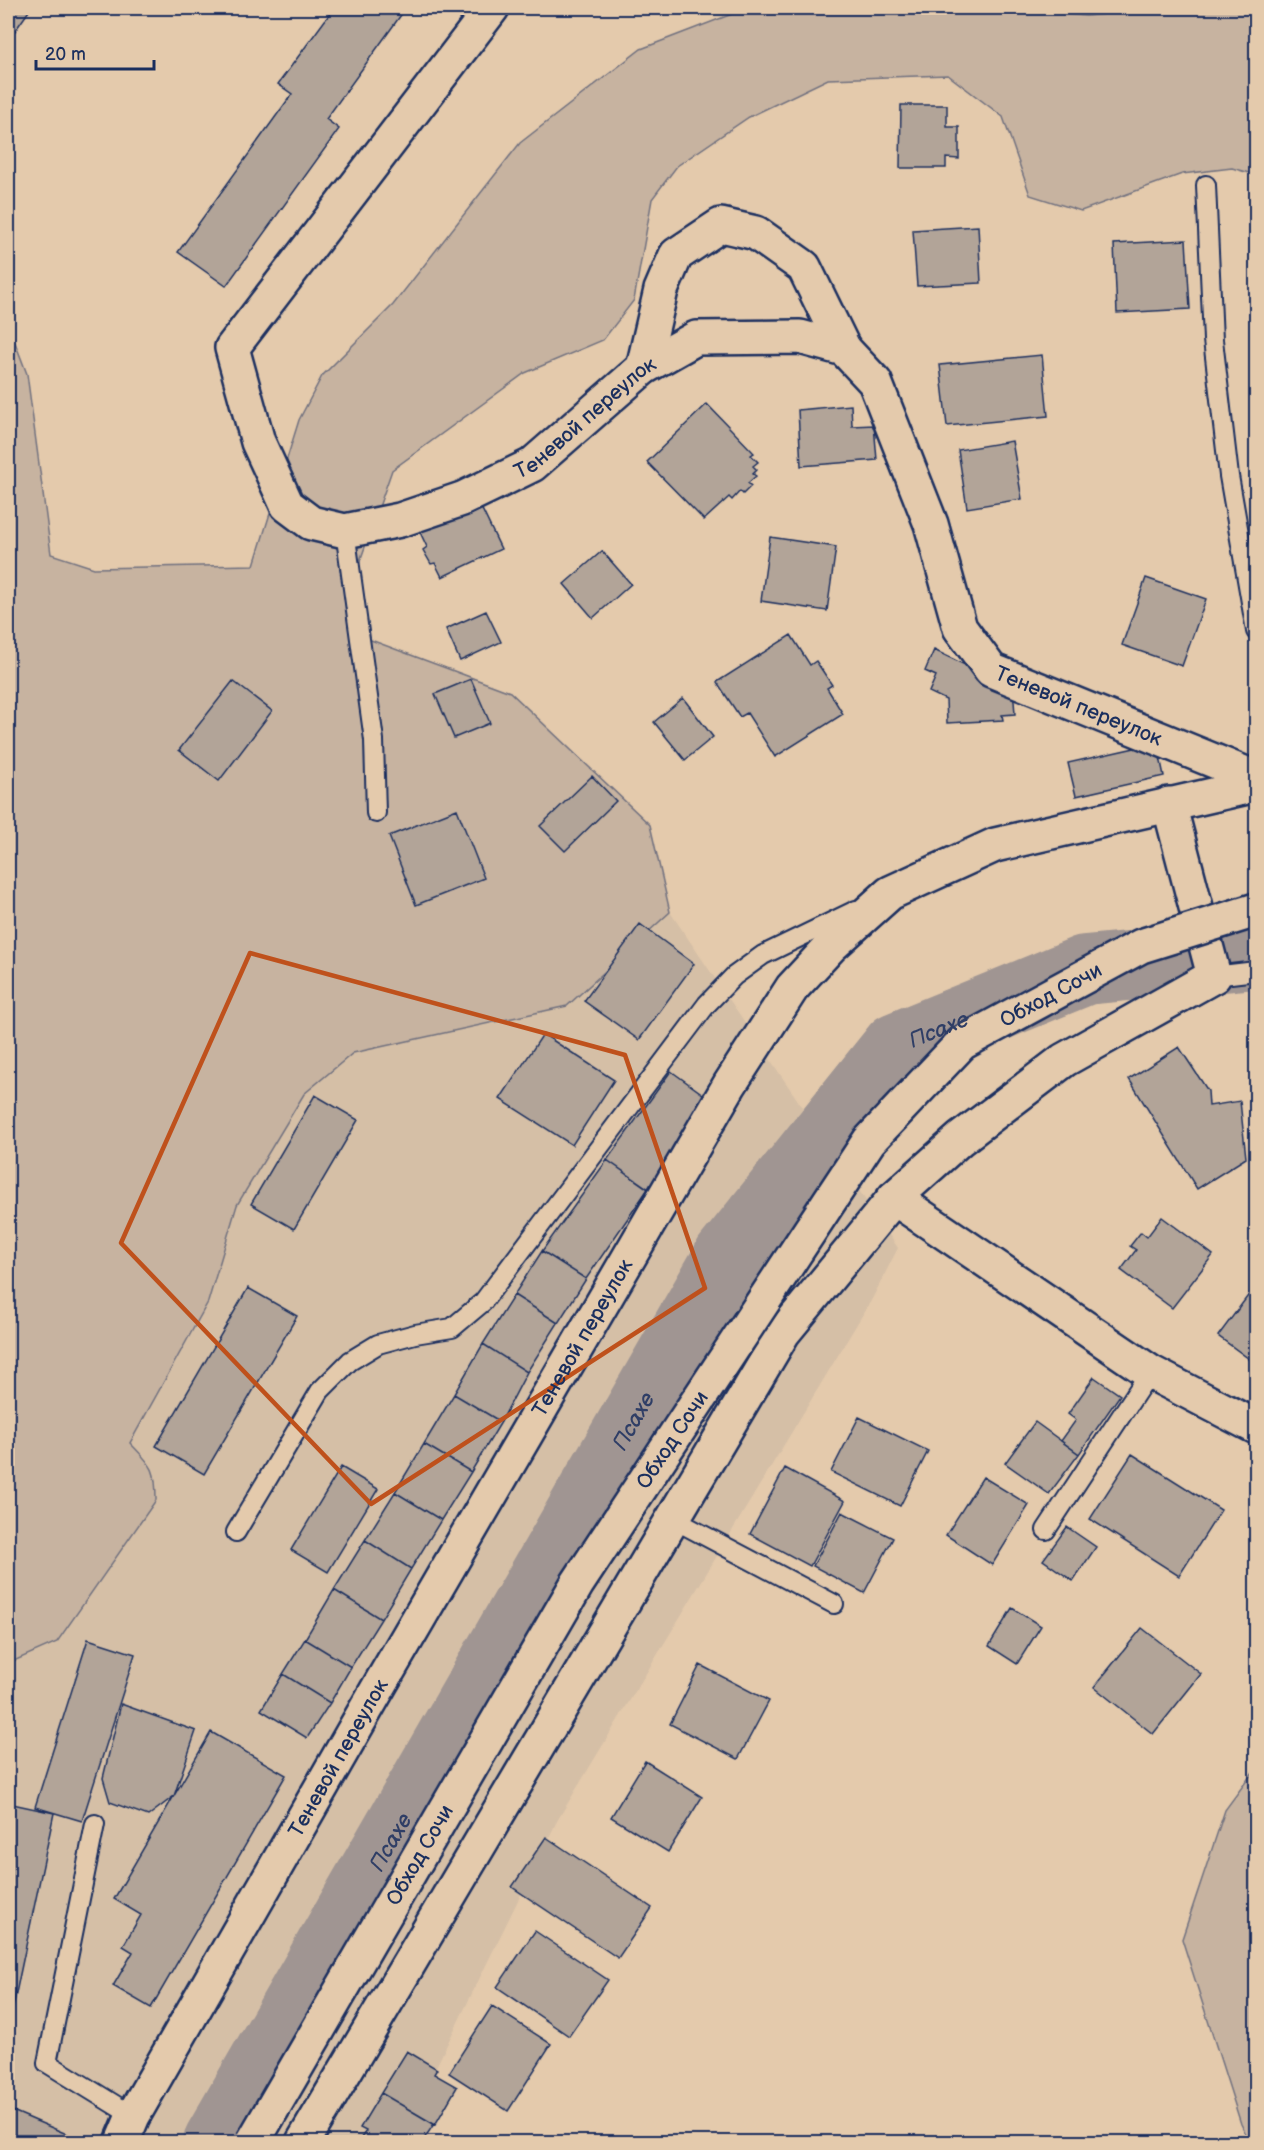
<svg xmlns="http://www.w3.org/2000/svg" width="1264" height="2150" viewBox="0 0 1264 2150" font-family="'Balsamiq Sans',sans-serif">
<style>
.built{fill:#d5bfa6}
.green{fill:#c7b3a0;stroke:#71717f;stroke-width:1.5}
.lines{fill:none;stroke-linecap:round;stroke-linejoin:round}
.river{stroke:#a09592;stroke-width:70}
.building{fill:#b2a498;stroke:#1b2f5e;stroke-width:1.5}
.lane-casing{stroke:#1b2f5e;stroke-width:22}
.street-casing{stroke:#1b2f5e;stroke-width:38}
.lane{stroke:#e4caac;stroke-width:18}
.street{stroke:#e4caac;stroke-width:33}
.highway-bridge-casing{stroke:#1b2f5e;stroke-width:38;stroke-linecap:butt}
.highway-bridge{stroke:#e4caac;stroke-width:33}
.marked{fill:none;stroke:#bf511c;stroke-width:4.5;stroke-linejoin:round}
.labels{text-anchor:middle;dominant-baseline:central;stroke-width:4.5;stroke-linejoin:round;paint-order:stroke}
.street-label{font-size:21px;fill:#1b2f5e;stroke:#e4caac}
.water-label{font-size:22px;font-style:italic;fill:#2f3e66;stroke:#e4caac}
</style>
<rect width="100%" height="100%" fill="#e4caac"/>
<filter id="ink" filterUnits="userSpaceOnUse"><feTurbulence type="fractalNoise" baseFrequency=".0167" numOctaves="2"/><feDisplacementMap in="SourceGraphic" scale="12" xChannelSelector="R" yChannelSelector="G"/><feConvolveMatrix kernelMatrix="1 2 1 2 8 2 1 2 1" color-interpolation-filters="sRGB"/></filter>
<g filter="url(#ink)">
<path class="built" d="M670 912 898 1248 872 1299 557 1821 399 2142H8V1666L151 1465 130 1443 208 1302 237 1205 304 1094 353 1053 567 1006Z"/>
<path class="green" d="M765 8H868L930 12 1033 11 1086 16 1171 8H1256V175L1232 168 1182 174 1081 211 1030 195 1003 117 948 75 828 79 749 117 677 166 652 199 634 300 603 340 525 373 392 470 359 564 352 633 510 692 650 825 670 912 567 1006 353 1053 304 1094 237 1205 208 1302 130 1443C152 1466 156 1467 156 1500L57 1642 9 1663 8 1666V324L27 374 51 554 94 568 254 565 299 420 322 376 393 305 520 143 641 49 732 14Z
M1256 1768V2142H1250L1241 2124 1182 1939 1225 1810Z"/>
<g class="lines">
<path class="river" id="s1" d="M218 2142 728 1258 897 1047 1085 970 1256 954"/>
</g>
<path class="building" d="M8 8H31L10 38 8 36Z
M334 8H406L326 119 339 129 226 286 178 252 292 94 278 84Z
M901 105H947V127H959V159L946 158V168H900Z
M978 226 981 283 917 286 913 230Z
M1186 240 1190 309 1117 313 1114 244Z
M1042 355 1048 416 947 426 940 365Z
M707 404 754 453 751 455 758 462 753 466 757 470 753 474 756 476 748 483 751 486 743 494 740 491 732 500 729 497 704 520 647 462Z
M851 405 852 426 874 425 877 460 801 466 798 410Z
M1012 441 1022 499 967 508 958 450Z
M478 501 501 549 442 577 435 563 431 564 423 550 427 547 419 530Z
M770 537 836 547 827 611 761 601Z
M602 551 631 584 593 618 564 584Z
M1146 578 1206 599 1182 666 1122 645Z
M486 611 501 642 460 661 446 629Z
M791 635 810 665 816 661 832 685 827 688 843 714 775 757 747 713 740 717 717 682Z
M934 650 1013 688 1015 714 1002 715 1003 720 947 723 946 700 929 692 936 676 925 671Z
M471 679 490 723 454 738 435 694Z
M233 681 272 711 219 781 179 750Z
M683 698 713 737 685 760 654 722Z
M1157 743 1164 776 1076 796 1068 763Z
M592 776 616 801 565 851 540 826Z
M457 809 484 878 416 905 389 836Z
M640 924 694 964 639 1040 584 1001Z
M543 1034 614 1080 572 1145 500 1099Z
M1179 1047 1208 1091 1209 1106 1240 1101 1246 1158 1197 1189 1129 1079Z
M671 1071 711 1100 649 1189 607 1160Z
M315 1095 358 1120 294 1229 251 1204Z
M607 1160 648 1189 586 1279 542 1251Z
M1162 1217 1213 1255 1172 1308 1121 1270 1136 1250 1130 1246 1141 1232 1147 1237Z
M542 1251 586 1279 558 1323 514 1295Z
M1256 1285V1364L1218 1336Z
M248 1288 297 1316 204 1474 156 1446Z
M514 1295 558 1323 527 1372 483 1344Z
M483 1344 527 1372 501 1422 454 1394Z
M1094 1377 1120 1395 1079 1454 1061 1441 1076 1420 1068 1414Z
M454 1394 501 1422 471 1472 424 1444Z
M859 1417 928 1451 900 1506 831 1472Z
M1035 1422 1079 1454 1049 1494 1005 1463Z
M424 1444 471 1472 441 1520 395 1492Z
M1132 1454 1221 1510 1179 1576 1090 1519Z
M341 1467 378 1489 328 1572 291 1550Z
M785 1468 845 1501 810 1566 750 1534Z
M983 1477 1029 1505 992 1565 946 1535Z
M395 1492 441 1520 411 1569 365 1540Z
M842 1512 893 1538 864 1593 813 1566Z
M1067 1527 1096 1547 1073 1581 1043 1560Z
M365 1540 411 1569 381 1619 334 1590Z
M334 1590 381 1619 351 1667 305 1639Z
M1012 1608 1041 1626 1017 1664 989 1646Z
M1142 1628 1201 1674 1153 1734 1094 1687Z
M88 1639 135 1654 82 1821 35 1807Z
M305 1639 351 1667 330 1703 283 1674Z
M700 1665 769 1701 738 1759 670 1724Z
M283 1674 330 1703 307 1738 261 1710Z
M121 1704 196 1731 174 1796 148 1816 110 1802 103 1778Z
M211 1732 286 1775 151 2008 113 1986 133 1952 123 1946 141 1915 114 1899Z
M645 1761 702 1797 668 1852 611 1817Z
M8 1803 54 1813 8 2031Z
M546 1837 652 1908 618 1958 512 1887Z
M535 1931 608 1980 569 2036 497 1987Z
M492 2006 551 2044 508 2111 449 2073Z
M407 2051 437 2069 434 2074 457 2087 435 2125 381 2093Z
M381 2093 434 2124 422 2142H358L366 2131 360 2128Z
M8 2109 76 2138 74 2142H8Z"/>
<g class="lines">
<defs>
<path id="lane" d="M1206 185 1213 340 1229 476 1256 631
M345 531 374 740 376 813
M1214 976 1256 971
M673 1519 834 1604
M1046 1530 1150 1372
M236 1532 320 1391 350 1361 378 1344 415 1334 452 1328 483 1302 707 1004 734 976 763 955 856 910
M95 1824 47 2063 133 2116"/>
<g id="street">
<path id="s2" d="M492 8 232 348 258 442 287 505 311 523 345 531 400 520 462 499 532 465 643 368 696 338 800 337 844 349 875 382 931 524 960 628 991 670 1256 778"/>
<path d="M643 368 661 290 676 255 721 225 756 233 804 267 844 349"/>
<path d="M894 1198 1150 1372 1256 1427"/>
<path id="s3" d="M122 2142 133 2116 381 1683 730 1084 792 988 831 946 890 893 995 845 1256 785"/>
<path d="M303 2142 783 1333 894 1198 960 1139 1064 1060 1214 976 1169 804"/>
</g>
</defs>
<use href="#lane" class="lane-casing"/>
<use href="#street" class="street-casing"/>
<use href="#lane" class="lane"/>
<use href="#street" class="street"/>
<defs>
<g id="highway-bridge">
<path id="s4" d="M253 2142 577 1584 869 1141 962 1043 1141 946 1256 910"/>
</g>
</defs>
<use href="#highway-bridge" class="highway-bridge-casing"/>
<use href="#highway-bridge" class="highway-bridge"/>
</g>
</g>
<path class="marked" d="M250 953 625 1055 705 1288 371 1504 121 1243Z"/>
<g class="labels">
<g class="street-label">
<text stroke="none"><textPath href="#s2" startOffset="930">Теневой переулок</textPath></text>
<text stroke="none"><textPath href="#s2" startOffset="1670">Теневой переулок</textPath></text>
<text stroke="none"><textPath href="#s4" startOffset="1412">Обход Сочи</textPath></text>
<text stroke="none"><textPath href="#s3" startOffset="927">Теневой переулок</textPath></text>
<text stroke="none"><textPath href="#s4" startOffset="818">Обход Сочи</textPath></text>
<text stroke="none"><textPath href="#s3" startOffset="441">Теневой переулок</textPath></text>
<text stroke="none"><textPath href="#s4" startOffset="332">Обход Сочи</textPath></text>
</g>
<g class="water-label">
<text stroke="none"><textPath href="#s1" startOffset="1336">Псахе</textPath></text>
<text stroke="none"><textPath href="#s1" startOffset="832">Псахе</textPath></text>
<text stroke="none"><textPath href="#s1" startOffset="346">Псахе</textPath></text>
</g>
</g>
<rect width="1264" height="2150" fill="none" stroke="#e4caac" stroke-width="30"/>
<rect x="15" y="15" width="1234" height="2120" fill="none" stroke="#1b2f5e" stroke-width="2" filter="url(#ink)"/>
<path d="M36 60v9h118v-9" fill="none" stroke="#1b2f5e" stroke-width="3"/>
<text x="45" y="60" font-size="18" fill="#1b2f5e" stroke="#e4caac" stroke-width="4.5" paint-order="stroke">20 m</text>
</svg>
